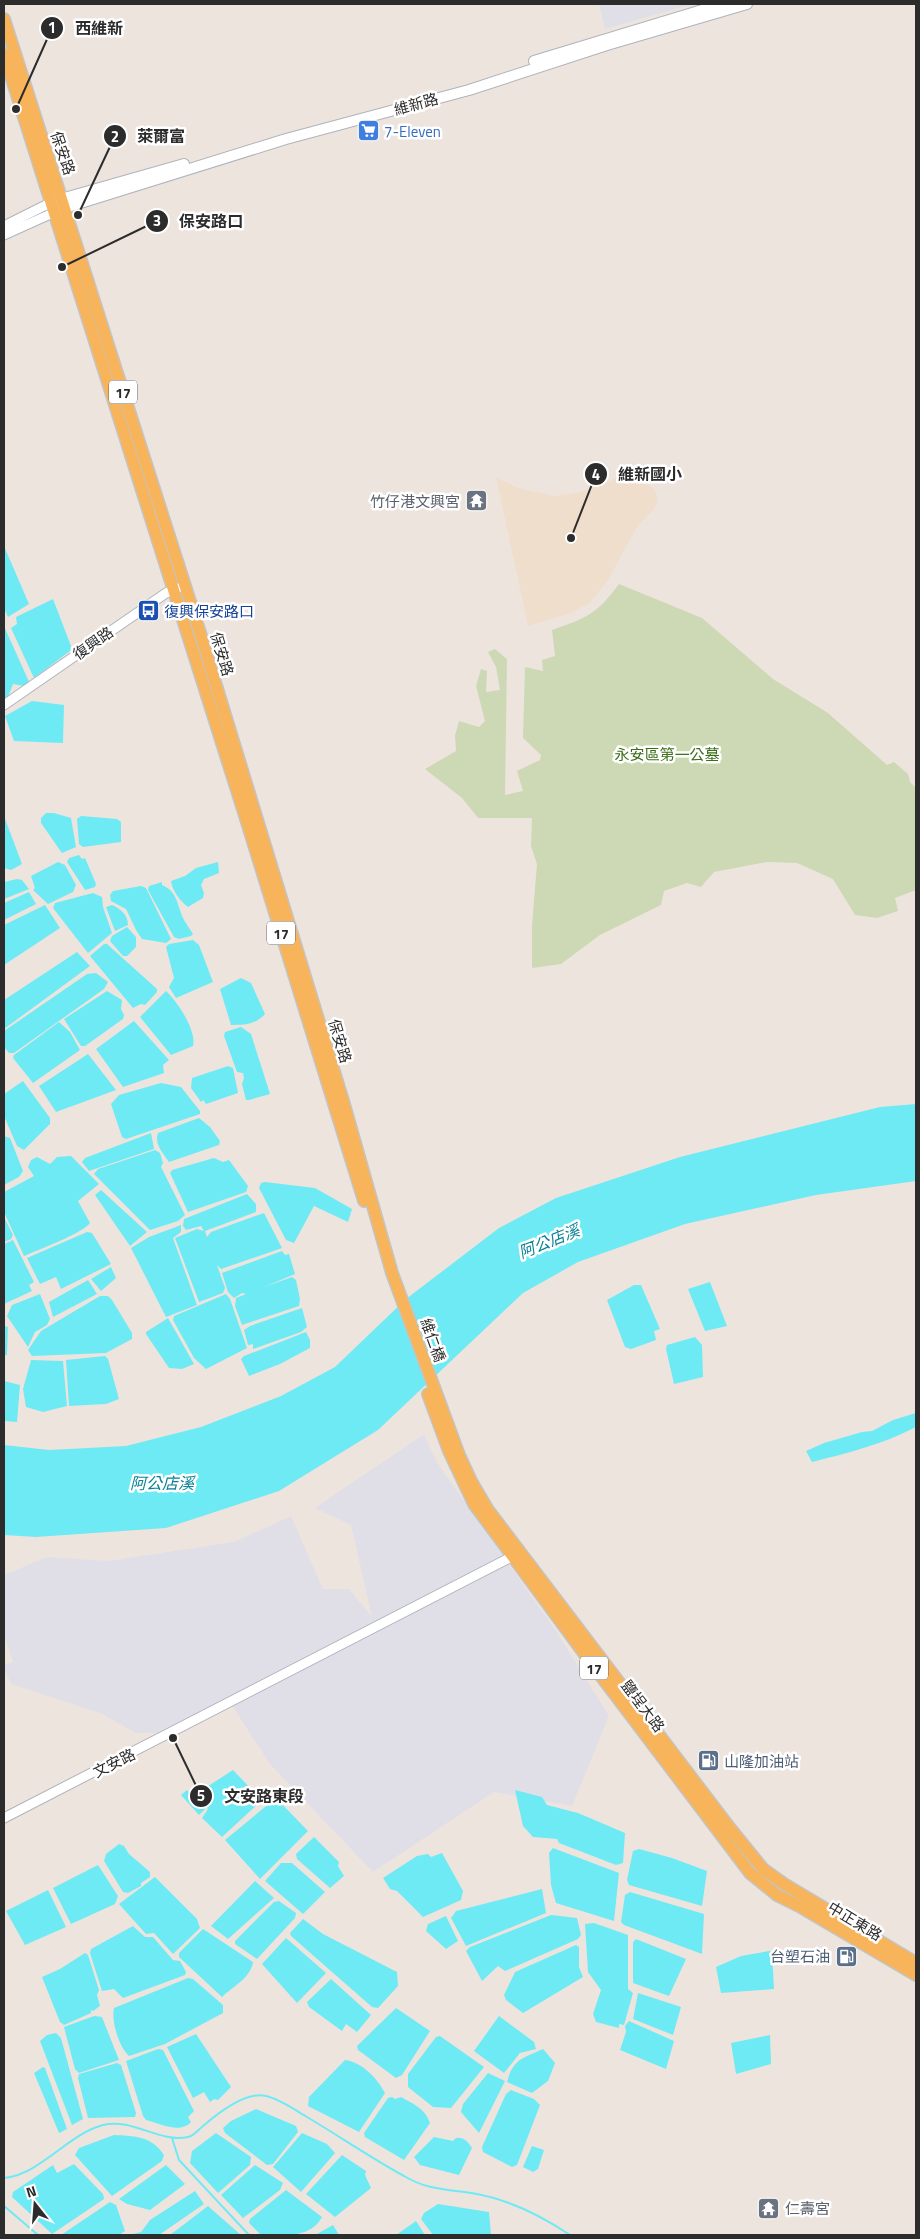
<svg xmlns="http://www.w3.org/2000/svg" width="920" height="2239" viewBox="0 0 920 2239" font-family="'Titillium Web','Noto Sans TC',sans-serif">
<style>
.industrial{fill:#e0dfe7}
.education{fill:#f0decd}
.cemetery{fill:#cdd9b5}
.water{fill:#6eeaf4}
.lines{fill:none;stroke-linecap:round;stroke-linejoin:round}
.stream{stroke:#6eeaf4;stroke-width:2}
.tertiary-casing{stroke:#aeb4bc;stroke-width:11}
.secondary-casing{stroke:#aeb4bc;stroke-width:12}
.primary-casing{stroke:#c4c4c4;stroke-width:14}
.tertiary{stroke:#fff;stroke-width:9}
.secondary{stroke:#fff;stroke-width:10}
.primary{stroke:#f7b45b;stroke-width:11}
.labels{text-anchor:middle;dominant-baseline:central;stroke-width:5;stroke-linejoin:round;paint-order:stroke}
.shield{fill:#fff;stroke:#6b6b6b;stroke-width:1}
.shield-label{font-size:14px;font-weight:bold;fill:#2c2c2c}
.street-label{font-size:15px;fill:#2c2c2c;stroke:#fff}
.shop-label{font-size:15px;fill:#366cbe;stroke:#fff;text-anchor:start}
.worship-label{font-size:15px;fill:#5b616d;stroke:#fff;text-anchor:end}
.transit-label{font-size:15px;fill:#164399;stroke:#fff;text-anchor:start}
.park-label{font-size:15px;fill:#3a6e18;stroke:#fff}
.service-label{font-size:15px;fill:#4e5e75;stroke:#fff;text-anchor:start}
.water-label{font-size:16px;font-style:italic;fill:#098196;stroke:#fff}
.leader{fill:none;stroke:#2c2c2c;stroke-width:2}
.callout-dot{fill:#2c2c2c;stroke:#fff;stroke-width:2}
.mark-label{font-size:15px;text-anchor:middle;font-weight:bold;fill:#fff}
.callout-label{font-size:16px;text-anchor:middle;font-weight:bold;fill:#2c2c2c;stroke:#fff;stroke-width:5;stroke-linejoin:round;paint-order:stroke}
</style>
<rect width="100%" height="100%" fill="#eee4de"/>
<path class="industrial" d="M599 4H693L605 29Z
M424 1434 436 1461 556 1631 609 1716 572 1806 494 1792 373 1872 270 1764 227 1698 156 1733H136L100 1713 11 1684 4 1667V1665L13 1662 4 1634V1575L47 1557 108 1561 234 1542 291 1516 323 1589H349L372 1617 351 1525 315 1508Z"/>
<path class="education" d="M627 471 637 474 655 490 658 499 655 508 637 527 608 580 590 603 571 613 528 626 496 477 518 488 555 496 581 492 608 482Z"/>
<path class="cemetery" d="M619 584 702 618 773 679 828 713 887 765 894 762 908 774 910 782 916 788V890L895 898 898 911 877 918 855 915 833 879 797 863 767 862 714 872 701 887 687 883 664 891 661 905 600 935 561 964 532 968V925L537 864 531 846 532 818H478L462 798 425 769 456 751 455 736 459 721 479 727 485 721 476 686 481 669 487 671 486 692 500 690 496 667 488 652 495 649 507 659 505 795 523 791 517 771 540 760 541 755 523 738 525 667 543 671 542 660 555 656 552 630C587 618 597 614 619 584Z"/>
<path class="water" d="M4 546 29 604 8 617 4 608Z
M53 599 71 646 70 651 34 678 11 628 17 624 16 617Z
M4 626 30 684 24 686 13 684 8 697 4 700Z
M32 701 64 705 63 743 14 741 5 716Z
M46 813H54L71 818 76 847 62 853 41 823V818Z
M4 816 22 864 11 870 4 868Z
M81 816 117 819 121 822V842L83 847 79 844 77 819Z
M79 855 82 859 85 858 96 884 95 887 85 890 67 862 69 858Z
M58 862 65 865 76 885 73 892 48 904 33 890 35 888 31 876Z
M218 862 219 873 204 879 201 885 204 893 203 898 188 907C180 901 172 890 171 881L185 876 196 868Z
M17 879 22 880 29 889 4 899V882Z
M162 882V885C175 890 177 901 181 913 183 920 189 927 193 934L191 936 179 939 174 937 148 890 149 886Z
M141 886 146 888 171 939 166 943 142 939 136 930 126 909 111 901 110 895 113 891Z
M29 892 36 904 4 920V903Z
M93 893 102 897 103 907 112 933 88 953 53 908 55 903Z
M45 905 60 928 4 965V925Z
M112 905C121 909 128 915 128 925L115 931 106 907Z
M127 927 136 937V947L127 956H123L110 941 112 936Z
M193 940 199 945 213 982 176 998 169 987 174 978 166 947 169 944Z
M104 944H107L157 989V992L145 1005 141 1004 133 1008 90 956Z
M77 952 90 966 4 1029V1000Z
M96 973 108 982 104 989 14 1053H9L4 1047V1031L87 974Z
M241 978 251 983 265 1014C255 1025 244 1025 231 1025L220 989Z
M107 991 122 1000 121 1009 124 1015 123 1019 85 1046H81L64 1019Z
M166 991C177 1001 197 1031 193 1046L171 1055 140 1017Z
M134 1021 169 1060 163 1065 164 1073 123 1087 96 1049Z
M59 1022 70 1032 80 1050 33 1083 13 1058 14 1055Z
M241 1027 251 1034 270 1094 249 1100H246L242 1084 244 1078 243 1073 237 1072 224 1036 225 1032Z
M88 1054 116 1090 56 1112 39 1086Z
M228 1066 233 1068 238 1093 206 1104 203 1100 201 1102 191 1088 192 1078Z
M23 1081 50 1118V1124L24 1150 17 1146 4 1116V1094Z
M161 1083 181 1087 200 1111V1114L126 1139 122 1137 111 1104 119 1095Z
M916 1104V1181L816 1195 685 1224 578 1262 523 1293 378 1430 279 1491 166 1528 36 1537 4 1535V1445L49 1450 126 1446 201 1427 281 1396 335 1367 406 1299 499 1228 556 1198 680 1157 880 1107Z
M199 1118 210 1127 220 1141 219 1145 169 1162C163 1153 154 1144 158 1133Z
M151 1133 154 1149 89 1171 82 1162 85 1158Z
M4 1136 10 1138 23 1171 19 1177 4 1185Z
M155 1150 160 1153 163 1163 161 1167 185 1215 178 1221 150 1230 94 1174 98 1169Z
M71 1156 99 1184 78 1201 90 1223C83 1233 38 1250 24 1256L4 1212V1192L34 1176 28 1167 31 1160 37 1157 50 1164 57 1157Z
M214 1158 223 1162 229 1160 248 1186 246 1192 188 1212 170 1173 172 1170Z
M265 1182 315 1188 352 1209 348 1222 314 1206 294 1243 286 1240 259 1188 261 1183Z
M101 1190 147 1232 130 1246 95 1195Z
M247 1194 256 1204V1212L205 1231 207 1237 211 1232 264 1213 282 1248 221 1269 217 1265 225 1288 223 1293 199 1302 175 1238 197 1229 204 1231 201 1226 186 1230 183 1226 184 1219Z
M4 1217 13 1235 11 1239 4 1242Z
M181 1225V1232L173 1238 197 1305 166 1317 131 1248 149 1237Z
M87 1232 92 1233 111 1264 61 1289 56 1277 40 1284 27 1258Z
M13 1240 34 1282 29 1285 32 1291 4 1304V1244Z
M282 1251 285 1255 289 1254 295 1274 264 1287 292 1277 296 1280 300 1299 299 1306 242 1325 235 1306 236 1298 246 1294 242 1293 234 1298 228 1292 222 1273Z
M111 1267 116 1278 101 1291 91 1279Z
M88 1280 97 1294 53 1317 49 1302Z
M710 1282 727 1326 705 1331 688 1289Z
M634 1285H641L660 1329 654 1331 656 1340 631 1349 625 1347 607 1300Z
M40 1294 50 1319 47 1325 35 1332 28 1347 7 1316 12 1305Z
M226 1294 230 1299 247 1348 206 1369 194 1358 173 1320 174 1316Z
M100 1296H108L112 1300 132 1333V1339L106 1353 32 1356 28 1350 41 1331Z
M302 1308 307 1327 301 1332 253 1349V1344L248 1345 244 1330 250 1326Z
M168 1318 194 1364 182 1369 169 1368 146 1334V1332Z
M4 1326 8 1327 7 1355H4Z
M306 1332 310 1340V1348L280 1364 249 1376 241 1359 244 1356Z
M695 1337 702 1345 703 1377 674 1384 666 1349 667 1345Z
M105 1356 108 1359 119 1399 106 1404 69 1406 66 1360Z
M31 1360 63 1361 67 1406 43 1412 26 1407 23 1389Z
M4 1381 20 1385 17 1422 4 1421Z
M916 1413V1427C883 1444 848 1453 812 1462L806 1451 824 1443 862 1432 872 1431 893 1420Z
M233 1770 258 1796 256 1799 259 1803 222 1837 202 1818 208 1809 198 1797 199 1792Z
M187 1790 205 1809 199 1815 181 1795Z
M515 1790 542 1797 547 1805 578 1813 625 1833 623 1863 616 1865 559 1843 557 1839 533 1837 523 1826Z
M276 1798 308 1831 260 1879 225 1840Z
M314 1837 339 1862 338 1866 344 1876 330 1888 297 1859 296 1854Z
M119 1844 124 1846 129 1854 150 1872V1877L141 1883V1886L128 1893 123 1892 104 1861 106 1854Z
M553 1848 619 1873 614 1921 556 1903 551 1885 549 1853Z
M639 1849 672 1858 707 1871 702 1906 629 1885 627 1880 633 1851Z
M442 1853 463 1891 461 1900 423 1917 397 1891 390 1889 383 1878 417 1856 428 1854 431 1857Z
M281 1863H292L325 1892 303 1914 265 1881Z
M98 1865 118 1896 115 1904 71 1924 53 1888Z
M155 1877 197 1919 200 1928 173 1954 154 1933 146 1934 119 1904Z
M255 1881 274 1898 228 1939 211 1926Z
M542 1889 546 1913 466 1946 451 1918 456 1911Z
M48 1890 66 1927 25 1945 6 1911Z
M630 1892 704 1914 702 1954 624 1925 621 1922 625 1895Z
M279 1901 296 1913 295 1918 257 1959 235 1944V1941L274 1902Z
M551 1915 577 1918 581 1935 578 1939 505 1971 498 1966 482 1981 466 1951 470 1947Z
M446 1916 458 1941 446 1949 426 1931 428 1924Z
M303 1919 323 1934 397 1972 398 1986 378 2008 372 2007 291 1936 290 1933Z
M594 1923 628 1935V1989L633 1993 624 2025 619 2024V2028L596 2022 593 2014 601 1990 588 1972 585 1924Z
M133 1926 145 1937H153L173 1960 180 1961 186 1972 185 1975 123 1998 114 1989 102 1991 90 1953 91 1949Z
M203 1929 253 1962C251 1978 232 1987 222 1997L179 1957V1953Z
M286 1938 326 1973 297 2003 262 1964Z
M636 1939 686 1959 669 1996 633 1983V1942Z
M576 1945 579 1947V1967L583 1977 523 2013 506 2000 504 1995 515 1972Z
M769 1951 772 1952 774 1989 721 1993 716 1967 741 1956Z
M85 1953 88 1955 99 1990 97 1995 100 2006 93 2011 91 2010V2013L64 2025 60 2022 42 1977 60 1969Z
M188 1978 193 1979 223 2005V2013L165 2044 129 2056C119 2047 111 2021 114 2008Z
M331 1979 371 2015 357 2032 346 2024 342 2031 309 2007 307 2002Z
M638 1993 681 2007 673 2035 633 2019Z
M396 2008 430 2031 402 2075 396 2078 358 2050 357 2046Z
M94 2016 102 2017 119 2060 79 2073 75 2069 64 2027Z
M499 2016 534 2042 536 2049 520 2053 504 2073 474 2051Z
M629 2021 674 2041 666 2069 620 2050 626 2032 625 2026Z
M56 2033 61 2038 83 2119 72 2125 40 2041 47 2035Z
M196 2034 231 2087 218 2100 214 2099 210 2102 204 2092 193 2098 167 2047Z
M770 2035 771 2064 736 2074 731 2043Z
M440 2036 484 2067 451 2108 433 2107 408 2087V2074L436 2037Z
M158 2049 163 2050 194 2111 188 2117 191 2122C180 2134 161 2124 146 2120L143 2116 126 2061Z
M543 2049 555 2063 548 2081 532 2093 507 2082C513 2059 523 2058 543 2049Z
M345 2060C362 2062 377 2078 385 2093L359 2132 308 2106 309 2097Z
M117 2063 121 2065 136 2113 135 2117 88 2118 78 2078 79 2074Z
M43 2067 45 2068 67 2129 59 2133 34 2073Z
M488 2073 505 2081 479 2133 461 2112 463 2104Z
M511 2090 534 2099 540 2105 517 2165 512 2167 483 2152 482 2147 506 2094Z
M392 2097 395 2099 401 2097C413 2104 425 2108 430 2123L404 2160 365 2137 364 2133 388 2098Z
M256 2109 296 2126 298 2132 273 2164 267 2165 225 2133 223 2128 231 2121Z
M216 2133 251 2157 250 2165 218 2193 190 2163 192 2151Z
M302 2133 327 2144 335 2153 301 2192 273 2167Z
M114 2135C134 2136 152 2136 164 2155L162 2161 112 2196 75 2155 79 2148Z
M434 2137 453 2141 456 2138C464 2137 468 2142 472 2148L459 2175 420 2165 414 2157Z
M532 2146 544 2150 538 2169 533 2172 523 2167Z
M342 2155 366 2171 365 2175 371 2188 335 2217 306 2194Z
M74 2164 103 2194 104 2199 52 2234 12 2197 13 2192 53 2165 57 2173Z
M166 2165 185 2184 150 2210 127 2204 119 2199Z
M255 2165 283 2183 280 2190 243 2218 221 2195Z
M286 2190 322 2217C310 2239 283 2235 261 2235L249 2223 250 2219Z
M195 2191 204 2204 159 2235H129L141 2232 150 2220Z
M110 2202 116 2205 125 2231 119 2235H61Z
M438 2204 489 2212 491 2235H433L421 2219 424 2213Z
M208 2206 241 2235H170Z
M416 2221 425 2235H396Z
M333 2225 339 2235H315Z"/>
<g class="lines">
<path class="stream" d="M172 2138 179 2160 249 2235
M4 2178C40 2175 68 2134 103 2125 133 2118 159 2143 188 2137 194 2136 199 2129 203 2126 218 2113 246 2091 266 2096 280 2099 295 2110 307 2117 339 2136 371 2158 404 2176 429 2191 449 2189 477 2194 509 2200 543 2217 570 2235
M4 2206 38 2235"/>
<defs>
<path id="tertiary" d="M4 226 52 202
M4 235 55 212
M4 705 166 593 178 588
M4 1818 517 1554"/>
<path id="secondary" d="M534 61 722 4
M54 201 184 164
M58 210 286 139 469 90 607 45 747 4"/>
<path id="primary" d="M4 19 201 636 344 1104 392 1273 459 1455 471 1481 488 1510 729 1827 763 1869 784 1884 916 1963
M4 54 246 819 364 1201
M428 1394 449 1451 474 1504 595 1668 750 1873 777 1895 799 1906 916 1975"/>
</defs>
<use href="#tertiary" class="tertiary-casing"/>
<use href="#secondary" class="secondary-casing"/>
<use href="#primary" class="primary-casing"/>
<use href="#tertiary" class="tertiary"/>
<use href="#secondary" class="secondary"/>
<use href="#primary" class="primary"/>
</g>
<defs>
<symbol id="supermarket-square" viewBox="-11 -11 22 22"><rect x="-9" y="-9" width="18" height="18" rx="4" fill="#3f7fe0" stroke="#fff"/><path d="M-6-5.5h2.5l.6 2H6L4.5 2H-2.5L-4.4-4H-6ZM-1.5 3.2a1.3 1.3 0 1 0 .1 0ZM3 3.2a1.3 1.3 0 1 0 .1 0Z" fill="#fff"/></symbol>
<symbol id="temple-square" viewBox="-11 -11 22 22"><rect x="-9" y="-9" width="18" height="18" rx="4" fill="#6b7280" stroke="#fff"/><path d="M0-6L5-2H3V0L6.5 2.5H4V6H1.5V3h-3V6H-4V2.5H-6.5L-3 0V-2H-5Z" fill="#fff"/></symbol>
<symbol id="bus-square" viewBox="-11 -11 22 22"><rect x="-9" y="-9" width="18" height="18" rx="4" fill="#1a4fb4" stroke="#fff"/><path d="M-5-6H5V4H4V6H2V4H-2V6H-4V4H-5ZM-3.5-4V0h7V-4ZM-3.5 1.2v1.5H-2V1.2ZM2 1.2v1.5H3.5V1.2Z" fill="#fff"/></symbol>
<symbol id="fuel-square" viewBox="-11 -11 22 22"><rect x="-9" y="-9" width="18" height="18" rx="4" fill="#5c6f8a" stroke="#fff"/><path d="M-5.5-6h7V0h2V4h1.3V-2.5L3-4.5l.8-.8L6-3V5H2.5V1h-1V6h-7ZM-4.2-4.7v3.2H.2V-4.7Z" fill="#fff"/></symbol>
</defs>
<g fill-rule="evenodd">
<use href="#supermarket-square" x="356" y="118" width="25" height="25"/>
<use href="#temple-square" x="464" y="488" width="25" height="25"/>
<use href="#bus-square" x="136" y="598" width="25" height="25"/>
<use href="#fuel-square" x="696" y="1748" width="25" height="25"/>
<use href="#fuel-square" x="834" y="1944" width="25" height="25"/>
<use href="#temple-square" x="756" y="2196" width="25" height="25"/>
</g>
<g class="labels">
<g class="shield">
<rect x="109" y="380.5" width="28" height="23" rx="4"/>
<rect x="267" y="921.5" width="28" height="23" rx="4"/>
<rect x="580" y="1656.5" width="28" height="23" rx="4"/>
</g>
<g class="shield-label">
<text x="123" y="392">17</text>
<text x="281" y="933">17</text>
<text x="594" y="1668">17</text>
</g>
<g class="street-label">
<text transform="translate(416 104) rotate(-15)">維新路</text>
<text transform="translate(63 153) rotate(71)">保安路</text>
<text transform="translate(93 643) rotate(-35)">復興路</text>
<text transform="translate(222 654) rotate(73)">保安路</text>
<text transform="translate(340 1041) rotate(73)">保安路</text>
<text transform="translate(433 1340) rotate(70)">維仁橋</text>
<text transform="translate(643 1706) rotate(53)">鹽埕大路</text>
<text transform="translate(114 1763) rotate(-27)">文安路</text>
<text transform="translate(855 1921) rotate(31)">中正東路</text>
</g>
<g class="shop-label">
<text x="384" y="131">7-Eleven</text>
</g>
<g class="worship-label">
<text x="460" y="501">竹仔港文興宮</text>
<text x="785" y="2208" text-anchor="start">仁壽宮</text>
</g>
<g class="transit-label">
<text x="164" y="611">復興保安路口</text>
</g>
<g class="park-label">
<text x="667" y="754">永安區第一公墓</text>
</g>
<g class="service-label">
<text x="724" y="1761">山隆加油站</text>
<text x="830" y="1956" text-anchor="end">台塑石油</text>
</g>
<g class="water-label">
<text transform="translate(549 1241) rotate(-22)">阿公店溪</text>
<text x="162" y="1483">阿公店溪</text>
</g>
</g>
<path class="leader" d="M16 109L52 28M78 215L115 136M62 267L157 221M571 538L596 474M173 1738L201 1796"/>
<g class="callout-dot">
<circle cx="16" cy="109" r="5"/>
<circle cx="78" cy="215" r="5"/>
<circle cx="62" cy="267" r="5"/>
<circle cx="571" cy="538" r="5"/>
<circle cx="173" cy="1738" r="5"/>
<circle cx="52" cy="28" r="12"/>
<circle cx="115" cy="136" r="12"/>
<circle cx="157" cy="221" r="12"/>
<circle cx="596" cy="474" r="12"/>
<circle cx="201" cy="1796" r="12"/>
</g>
<g class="mark-label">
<text x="52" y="33">1</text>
<text x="115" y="142">2</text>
<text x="157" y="226">3</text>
<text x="596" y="480">4</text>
<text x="201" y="1801">5</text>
</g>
<g class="callout-label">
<text x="99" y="34">西維新</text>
<text x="161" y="142">萊爾富</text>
<text x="211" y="227">保安路口</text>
<text x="650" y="480">維新國小</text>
<text x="264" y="1802">文安路東段</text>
</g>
<rect width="920" height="2239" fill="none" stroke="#2c2c2c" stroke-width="10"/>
<g transform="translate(35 2204) rotate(343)" stroke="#ffffff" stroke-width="4" paint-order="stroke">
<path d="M0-4L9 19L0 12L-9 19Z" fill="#2c2c2c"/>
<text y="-8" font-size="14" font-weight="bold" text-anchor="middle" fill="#2c2c2c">N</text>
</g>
</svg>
